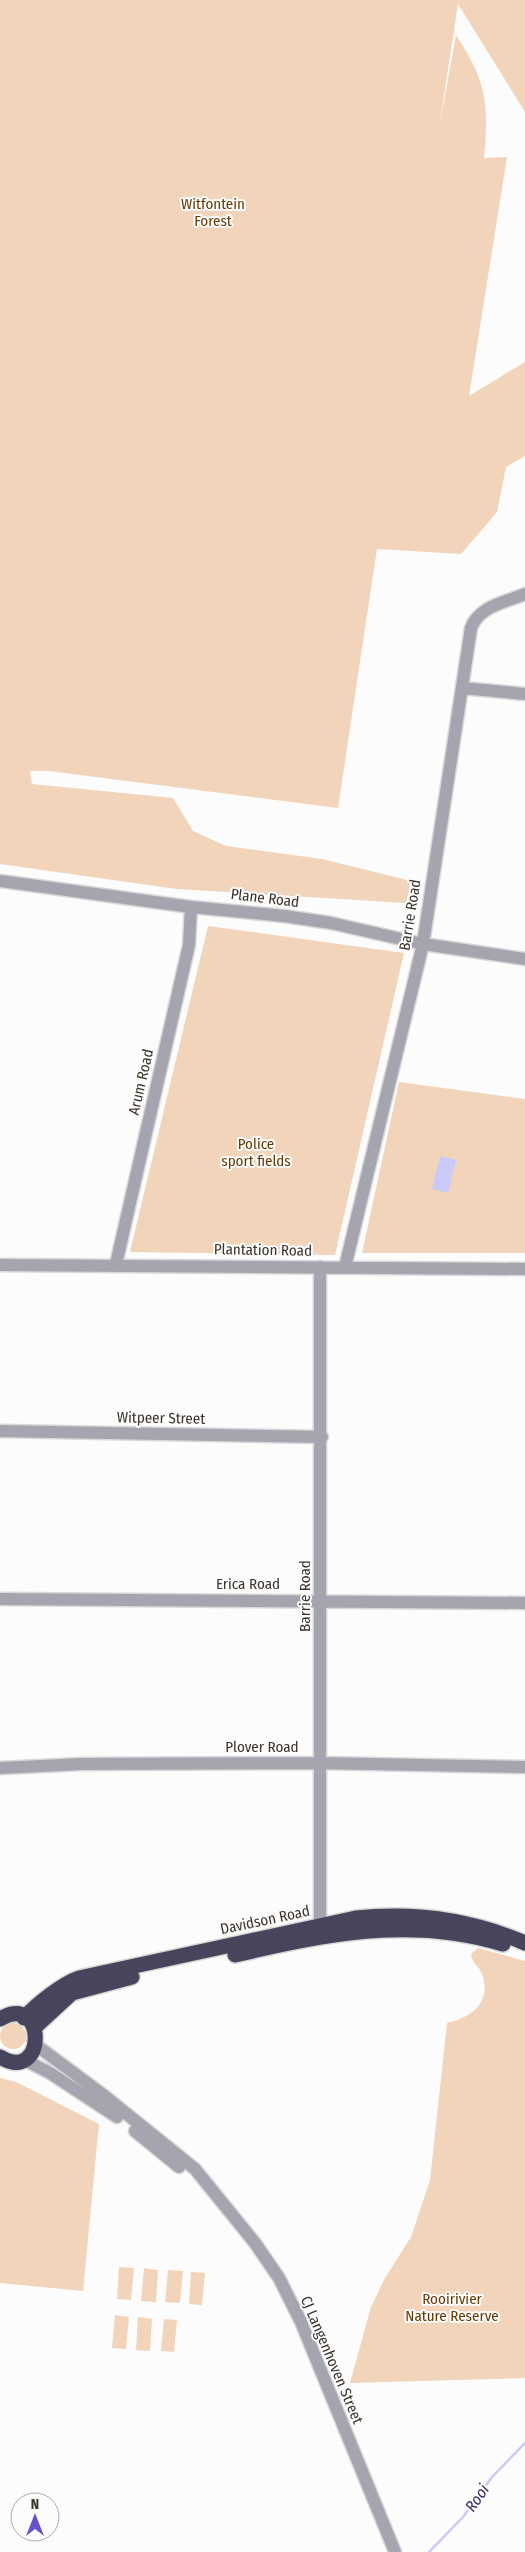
<svg xmlns="http://www.w3.org/2000/svg" width="525" height="2552" viewBox="0 0 525 2552" font-family="'Fira Sans Condensed',sans-serif">
<style>
.green{fill:#f2d4ba}
.water{fill:#cacaf8}
.lines{fill:none;stroke-linecap:round;stroke-linejoin:round}
.stream{stroke:#cacaf8;stroke-width:2.5}
.minor-casing{stroke:#d9d8d6;stroke-width:15}
.highway-casing{stroke:#d9d8d6;stroke-width:18}
.minor{stroke:#a5a5b0;stroke-width:12}
.highway{stroke:#46455b;stroke-width:15}
.labels{text-anchor:middle;dominant-baseline:central;stroke-width:4;stroke-linejoin:round;paint-order:stroke}
.park-label{font-size:15px;fill:#683b06;stroke:#fbfcfb}
.street-label{font-size:15px;fill:#3d342c;stroke:#fbfcfb}
.water-label{font-size:16px;font-style:italic;fill:#32296a;stroke:#fbfcfb}
</style>
<rect width="100%" height="100%" fill="#fbfcfb"/>
<path class="green" d="M0 0H525V112L458 4 439 129 456 35C487 82 489 104 484 158L507 157 469 396 525 362V456L506 467 497 512 461 554 377 549 338 808 49 771H30L32 784 173 798 193 831 226 846 322 859 411 881 406 903 177 889 0 864Z
M208 926 404 953 335 1255 130 1252Z
M399 1082 525 1099V1253H362Z
M478 1948 525 1961V2378L350 2383 371 2307 385 2278 411 2237 430 2180 447 2023C472 2017 492 2003 482 1974 479 1965 473 1966 471 1954Z
M0 2036a13 13 0 1 1 26 0a13 13 0 1 1-26 0Z
M0 2078 16 2082 99 2124 83 2291 0 2283Z
M119 2267 134 2268 131 2300 117 2299Z
M144 2268 158 2270 156 2302 141 2301Z
M168 2270 183 2271 180 2303 165 2302Z
M191 2272 205 2273 202 2305 189 2304Z
M115 2315 129 2317 126 2349 112 2348Z
M138 2317 152 2319 150 2351 136 2350Z
M164 2319 177 2320 174 2352 161 2351Z"/>
<path class="water" d="M440 1156 456 1160 448 1193 432 1189Z"/>
<g class="lines">
<path class="stream" d="M429 2552 463 2517 492 2477 525 2443"/>
<defs>
<path id="minor" d="M462 688 525 694
M0 881 191 907 284 916 331 923 423 944 525 959
M116 1264 189 945 191 907
M0 1265 525 1269
M345 1267 423 944 471 628C479 606 506 602 525 594
M0 1431 322 1437
M0 1599 525 1603
M0 1768 82 1764 319 1763 525 1767
M320 1934V1267
M36 2045 102 2094 195 2169 255 2243 279 2278 301 2322 395 2552
M23 2059 50 2073 117 2117
M135 2131 179 2167"/>
<path id="highway" d="M235 1955C326 1934 411 1916 503 1944
M24 2018C37 2004 62 1984 79 1978L356 1918C414 1912 472 1920 525 1943
M0 2019C47 1991 47 2085 0 2057
M34 2028 72 1993 132 1977"/>
</defs>
<use href="#minor" class="minor-casing"/>
<use href="#highway" class="highway-casing"/>
<use href="#minor" class="minor"/>
<use href="#highway" class="highway"/>
</g>
<g class="labels">
<g class="park-label">
<text x="213" y="204">Witfontein<tspan x="213" dy="17">Forest</tspan></text>
<text x="256" y="1144">Police<tspan x="256" dy="17">sport fields</tspan></text>
<text x="452" y="2299">Rooirivier<tspan x="452" dy="17">Nature Reserve</tspan></text>
</g>
<g class="street-label">
<text transform="translate(265 898) rotate(7)">Plane Road</text>
<text transform="translate(410 915) rotate(-81)">Barrie Road</text>
<text transform="translate(141 1082) rotate(-77)">Arum Road</text>
<text transform="translate(263 1250) rotate(1)">Plantation Road</text>
<text transform="translate(161 1418) rotate(1)">Witpeer Street</text>
<text x="248" y="1584">Erica Road</text>
<text transform="translate(305 1596) rotate(-90)">Barrie Road</text>
<text x="262" y="1747">Plover Road</text>
<text transform="translate(265 1920) rotate(-12)">Davidson Road</text>
<text transform="translate(332 2360) rotate(67)">CJ Langenhoven Street</text>
</g>
<g class="water-label">
<text transform="translate(477 2498) rotate(-55)">Rooi</text>
</g>
</g>
<g transform="translate(35 2517)"><circle r="24" fill="#fbfcfb" stroke="#afaca8"/>
<path d="M0-4L9 19L0 12L-9 19Z" fill="#6453cc"/>
<text y="-8" font-size="14" font-weight="bold" text-anchor="middle" fill="#3d342c">N</text>
</g>
</svg>
